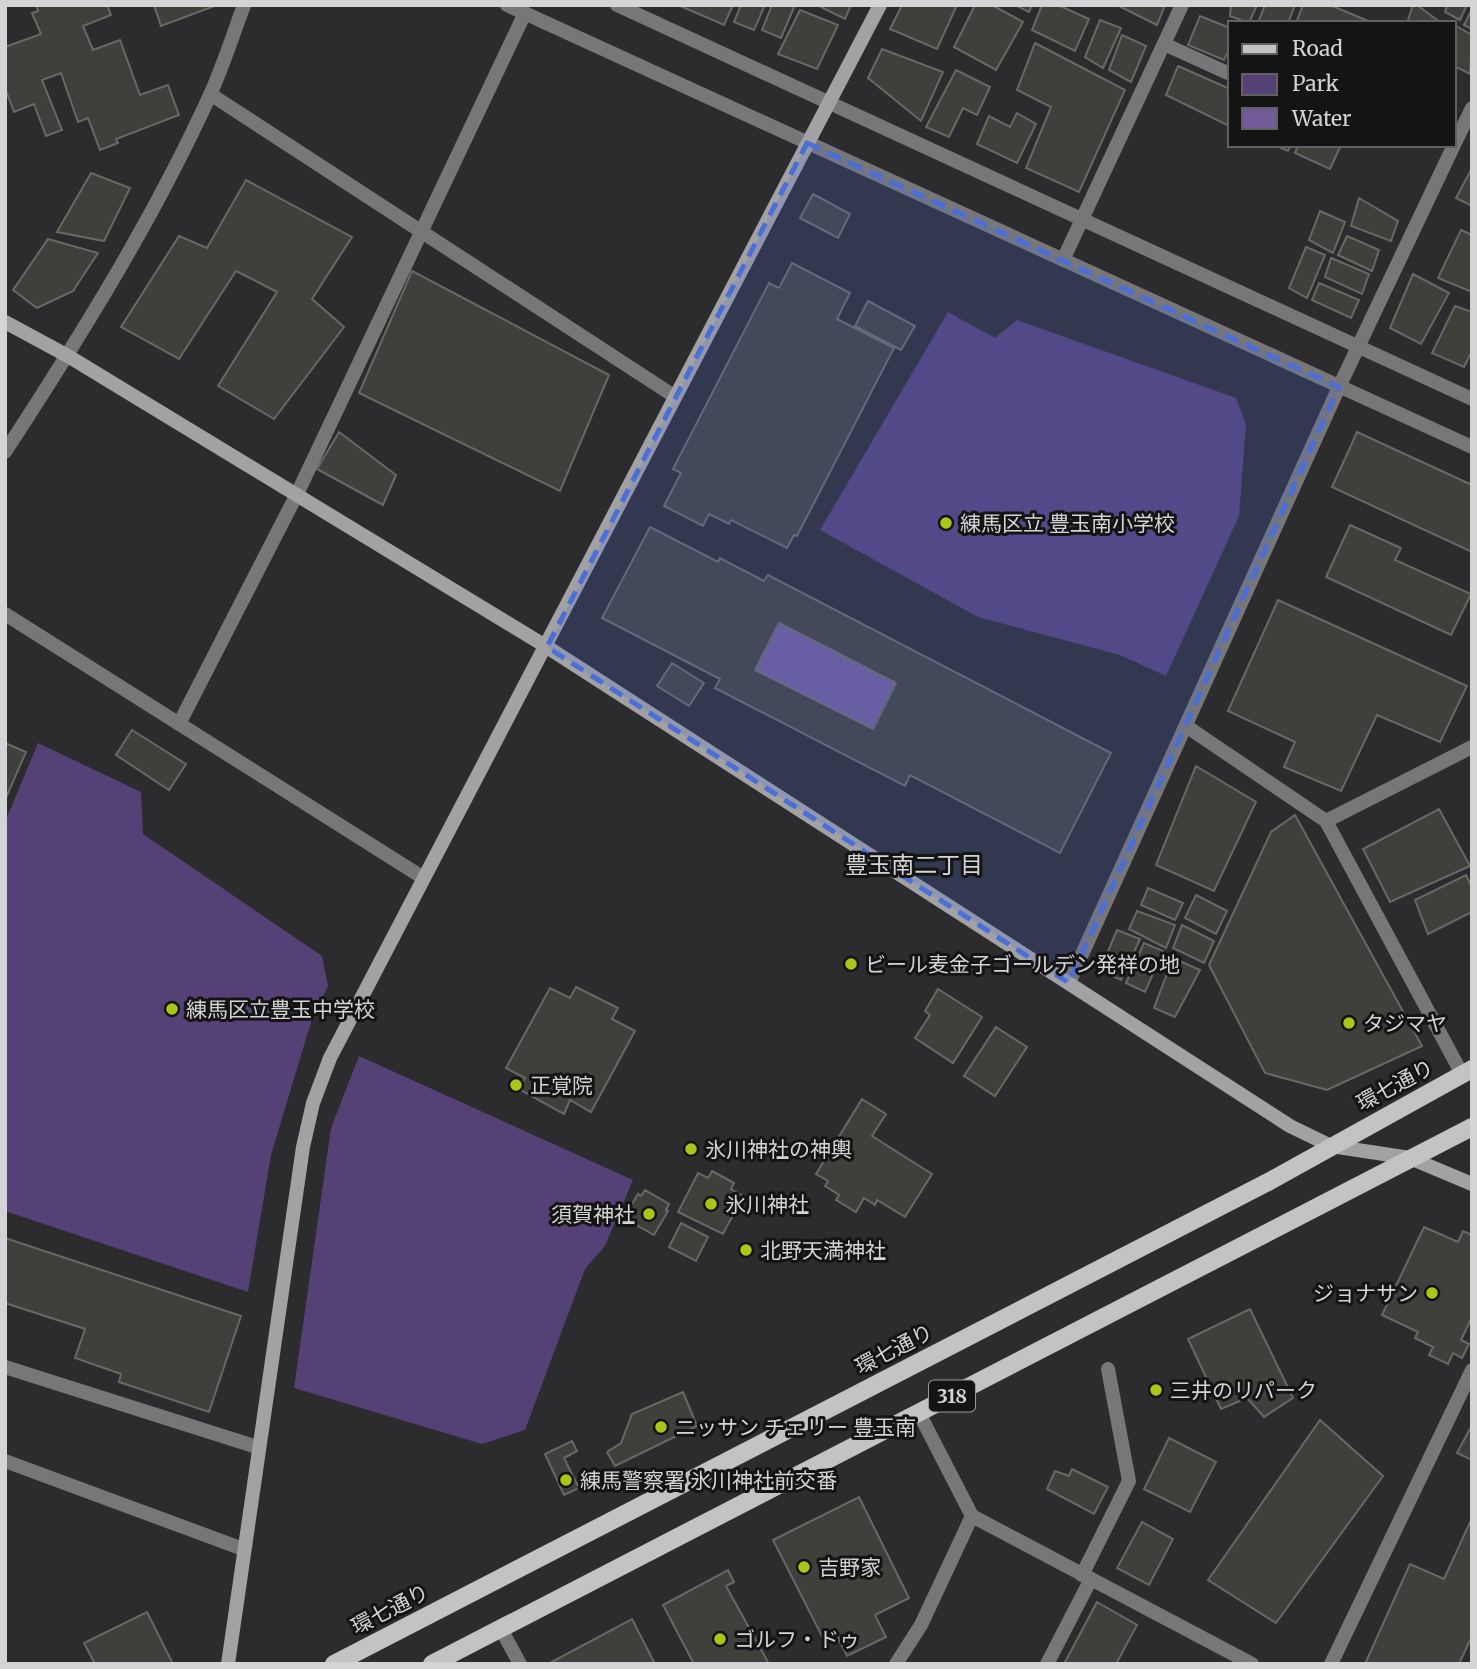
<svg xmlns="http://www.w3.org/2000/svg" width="1477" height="1669" viewBox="0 0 1477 1669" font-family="Merriweather,'Noto Sans JP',serif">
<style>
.green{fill:#544175}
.water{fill:#705a97}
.building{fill:#3f403c;stroke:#686965;stroke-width:2;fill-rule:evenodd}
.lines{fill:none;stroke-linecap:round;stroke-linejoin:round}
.lane{stroke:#777678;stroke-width:14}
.street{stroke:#777678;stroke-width:14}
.secondary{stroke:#a2a1a4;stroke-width:14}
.primary{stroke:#c3c2c5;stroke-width:18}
.marked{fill:#4b6fd7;fill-opacity:0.2;stroke:#4b6fd7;stroke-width:5;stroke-dasharray:14 9;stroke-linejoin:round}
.poi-dot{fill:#a9c719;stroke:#141415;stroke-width:2.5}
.labels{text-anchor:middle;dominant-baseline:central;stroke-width:6;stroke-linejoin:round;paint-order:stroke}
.shield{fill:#141415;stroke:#9a9a9b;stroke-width:2}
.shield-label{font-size:19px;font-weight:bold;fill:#d4d3d5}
.poi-label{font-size:21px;fill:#d4d3d5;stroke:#141415;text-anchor:start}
.street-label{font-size:21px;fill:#d4d3d5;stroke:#141415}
.neighbourhood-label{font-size:23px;fill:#d4d3d5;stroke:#141415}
</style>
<rect width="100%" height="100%" fill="#2c2b2e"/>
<path class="green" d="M948 312 995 338 1017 320 1236 398 1246 424 1239 516 1166 676 1120 655 978 617 820 530Z
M38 743 141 792 143 834 322 956 328 986 312 1019 271 1155 248 1292 5 1211V822Z
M359 1056 633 1180 605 1246 585 1269 525 1430 482 1444 294 1388 331 1128Z"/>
<path class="water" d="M779 623 896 683 873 729 755 670Z"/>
<path class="building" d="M36 5H107L111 15 83 26 93 50 120 40 140 95 168 85 179 115 116 139 118 143 100 150 88 118 78 122 61 73 42 80 62 130 46 136 34 104 14 112 5 88V47L41 34 32 13 38 11Z
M154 5H217L161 26Z
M678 5H733L724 25Z
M741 5H765L754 30 734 22Z
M772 5H795L781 38 762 30Z
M817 5H851L845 19Z
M902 5H957L937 49 890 29Z
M975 5H992L1023 22 996 70 954 47Z
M1015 5H1032L1029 12Z
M1042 5H1058L1089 19 1075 51 1032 30Z
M1117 5H1165L1157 25Z
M1231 5H1257L1249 23 1230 16Z
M1265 5H1295L1288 23H1258Z
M1303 5H1330L1373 23H1296Z
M1413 5H1417L1441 23H1407Z
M1447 5H1467L1460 20 1445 12Z
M1472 9V29L1464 25Z
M800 10 838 25 817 69 778 54Z
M1200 16 1230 28V47L1224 60 1188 45Z
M1100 20 1121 28 1103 68 1085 57Z
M1454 25 1472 35 1470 74 1454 66Z
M1122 35 1146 46 1131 82 1109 70Z
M1035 43 1125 90 1079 192 1026 168 1051 107 1017 90Z
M882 49 943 72 921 121 868 78Z
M1178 66 1230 89 1229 126 1166 95Z
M956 70 990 87 977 115 963 108 949 137 926 127Z
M1017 113 1036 124 1017 163 977 144 989 116 1010 127Z
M1274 145H1291L1288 151Z
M1298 145H1341L1330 169 1295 153Z
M1472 168V206L1456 198Z
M91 173 130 188 104 241 57 232Z
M246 180 352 237 312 299 344 327 274 419 218 386 277 292 236 271 179 359 121 327 179 236 207 248Z
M813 194 850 214 838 238 800 218Z
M1359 198 1398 221 1391 241 1351 226Z
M1320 211 1345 222 1333 253 1309 240Z
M1461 230 1472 235V292L1438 278Z
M1347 236 1379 250 1372 271 1338 255Z
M48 239 98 253 73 291 37 308 13 290Z
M1306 247 1325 255 1307 298 1289 288Z
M1331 258 1369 274 1362 294 1325 277Z
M792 263 850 293 837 319 894 348 797 536 794 535 787 548 731 520 729 524 709 514 703 526 664 506 681 473 673 469 769 283 779 288Z
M412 271 609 375 560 491 359 393Z
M1413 274 1449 293 1421 344 1390 328Z
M1319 283 1359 300 1351 318 1312 300Z
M868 301 915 326 901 350 855 326Z
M1455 306 1472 312V351L1464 367 1432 353Z
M339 432 396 475 383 505 317 469Z
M1357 432 1472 485V552L1332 487Z
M1350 525 1401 548 1395 560 1471 594 1451 635 1326 577Z
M650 527 718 562 720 558 764 581 768 575 1111 753 1060 853 910 775 905 786 715 688 720 679 602 618ZM779 623 896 683 873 729 755 670Z
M1278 600 1467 686 1440 742 1377 715 1341 791 1284 767 1295 742 1228 711Z
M672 663 704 683 689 706 657 686Z
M132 730 186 764 169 790 116 755Z
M5 743 26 752 5 800Z
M1196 766 1256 802 1214 891 1156 865Z
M1439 809 1470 866 1390 902 1363 849Z
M1295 815 1422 1046 1327 1090 1265 1073 1209 965 1271 832Z
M1466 875 1472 888V912L1428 934 1415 900Z
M1148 888 1183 903 1175 920 1141 905Z
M1196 895 1227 911 1216 934 1185 918Z
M1137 911 1175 925 1166 948 1129 929Z
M1182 925 1214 941 1204 963 1173 948Z
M1117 930 1140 939 1121 980 1100 970Z
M1144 943 1163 951 1145 992 1126 983Z
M1173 958 1200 970 1175 1017 1154 1008Z
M576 987 618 1008 612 1019 635 1031 591 1112 570 1100 564 1114 519 1089 525 1078 506 1068 550 988 570 998Z
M938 989 982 1017 953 1063 915 1038 930 1015 925 1011Z
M996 1027 1027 1047 995 1096 964 1076Z
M862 1099 886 1114 872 1136 932 1174 905 1217 877 1200 875 1205 864 1198 856 1212 836 1200 839 1195 825 1186 828 1181 816 1174Z
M712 1171 734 1183 731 1189 743 1196 723 1234 678 1212 698 1173 708 1178Z
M645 1190 669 1204 666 1210 668 1211 654 1235 624 1218 638 1194 641 1196Z
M681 1223 708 1237 696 1261 669 1247Z
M1424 1227 1458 1242 1463 1231 1472 1235V1317L1461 1340 1469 1344 1462 1358 1453 1353 1448 1364 1429 1355 1433 1347 1415 1338 1418 1332 1382 1315Z
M5 1238 241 1316 209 1412 119 1382 121 1374 75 1358 85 1329 5 1303Z
M1250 1309 1293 1398 1264 1417 1247 1398 1221 1409 1188 1339Z
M683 1392 697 1426 615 1466 607 1452 621 1443 632 1414Z
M1320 1420 1383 1476 1276 1623 1208 1580Z
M1472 1425V1460L1457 1453Z
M1169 1438 1216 1462 1190 1512 1144 1489Z
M572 1441 577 1451 564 1458 579 1488 564 1495 545 1454Z
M1072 1469 1108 1487 1094 1514 1047 1489 1055 1471 1069 1476Z
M859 1497 909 1598 875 1615 886 1637 847 1656 838 1638 826 1644 773 1540Z
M1472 1518V1636L1459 1664H1365L1410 1564 1444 1579Z
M1142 1522 1173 1539 1149 1585 1117 1568Z
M728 1570 734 1582 726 1586 769 1664H694L663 1605Z
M1097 1602 1137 1625 1116 1664H1064Z
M147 1612 173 1664H95L84 1643Z
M632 1619 655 1664H548Z"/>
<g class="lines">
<path class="lane" d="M179 724 297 494 525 13
M5 1461 243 1549
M1082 1575 1129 1481 1108 1369
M1047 1664 1091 1579"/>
<path class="street" d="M507 5 1472 447
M617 5 1472 399
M1164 44 1230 74
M210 94 674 396
M1454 145 1472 108
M1063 260 1182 5
M5 452C80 337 153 220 210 95 223 66 233 35 244 5
M5 614 422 877
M1186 726 1326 821 1462 1074
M1326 821 1472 747
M1069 983 1339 387 1454 145
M5 1367 257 1447
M919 1413 972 1516 1252 1664
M501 1629 520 1664
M896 1664 921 1625 972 1516
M1331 1664 1472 1370"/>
<path class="secondary" d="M5 322 68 356 547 647 1290 1126 1331 1146 1410 1158 1472 1184
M228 1664 303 1147 313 1103 330 1058 880 5"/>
<path class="primary" d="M334 1664 1270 1181 1472 1069
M432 1664 1472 1127"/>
</g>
<path class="marked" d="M807 143 1339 387 1069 983 547 647Z"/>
<g class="poi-dot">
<circle cx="946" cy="523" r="7"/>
<circle cx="851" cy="964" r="7"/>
<circle cx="172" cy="1009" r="7"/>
<circle cx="1349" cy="1023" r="7"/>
<circle cx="516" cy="1085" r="7"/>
<circle cx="691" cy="1149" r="7"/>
<circle cx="711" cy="1204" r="7"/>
<circle cx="649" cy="1214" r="7"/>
<circle cx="746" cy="1250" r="7"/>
<circle cx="1432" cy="1293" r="7"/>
<circle cx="1156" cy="1390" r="7"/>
<circle cx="661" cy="1427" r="7"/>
<circle cx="566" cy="1480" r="7"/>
<circle cx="804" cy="1567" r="7"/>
<circle cx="720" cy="1639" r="7"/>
</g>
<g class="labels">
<rect class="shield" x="929" y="1380.5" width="46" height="31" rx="5"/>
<g class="shield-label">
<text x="952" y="1396">318</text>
</g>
<g class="poi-label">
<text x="960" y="523">練馬区立 豊玉南小学校</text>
<text x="865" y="964">ビール麦金子ゴールデン発祥の地</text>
<text x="186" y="1009">練馬区立豊玉中学校</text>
<text x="1363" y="1023">タジマヤ</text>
<text x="530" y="1085">正覚院</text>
<text x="705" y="1149">氷川神社の神輿</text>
<text x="725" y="1204">氷川神社</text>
<text x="635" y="1214" text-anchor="end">須賀神社</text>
<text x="760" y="1250">北野天満神社</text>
<text x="1418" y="1293" text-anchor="end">ジョナサン</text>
<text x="1170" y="1390">三井のリパーク</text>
<text x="675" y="1427">ニッサン チェリー 豊玉南</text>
<text x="580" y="1480">練馬警察署 氷川神社前交番</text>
<text x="818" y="1567">吉野家</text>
<text x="734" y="1639">ゴルフ・ドゥ</text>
</g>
<g class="street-label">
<text transform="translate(1395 1085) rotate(-28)">環七通り</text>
<text transform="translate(894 1349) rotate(-27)">環七通り</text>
<text transform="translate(390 1609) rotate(-27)">環七通り</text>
</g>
<g class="neighbourhood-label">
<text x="914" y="864">豊玉南二丁目</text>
</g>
</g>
<rect width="1477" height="1669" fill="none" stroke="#d4d3d5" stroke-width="14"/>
<rect x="1228" y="21" width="228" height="126" fill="#141415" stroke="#616062" stroke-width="2"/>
<rect x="1242" y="44" width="35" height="10" fill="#c3c2c5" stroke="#616062" stroke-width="2"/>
<text x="1292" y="56" font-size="21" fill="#d4d3d5">Road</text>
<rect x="1242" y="74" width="35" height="21" fill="#544175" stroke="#616062" stroke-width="2"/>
<text x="1292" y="91" font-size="21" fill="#d4d3d5">Park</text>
<rect x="1242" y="108" width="35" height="21" fill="#705a97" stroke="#616062" stroke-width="2"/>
<text x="1292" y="126" font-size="21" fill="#d4d3d5">Water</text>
</svg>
